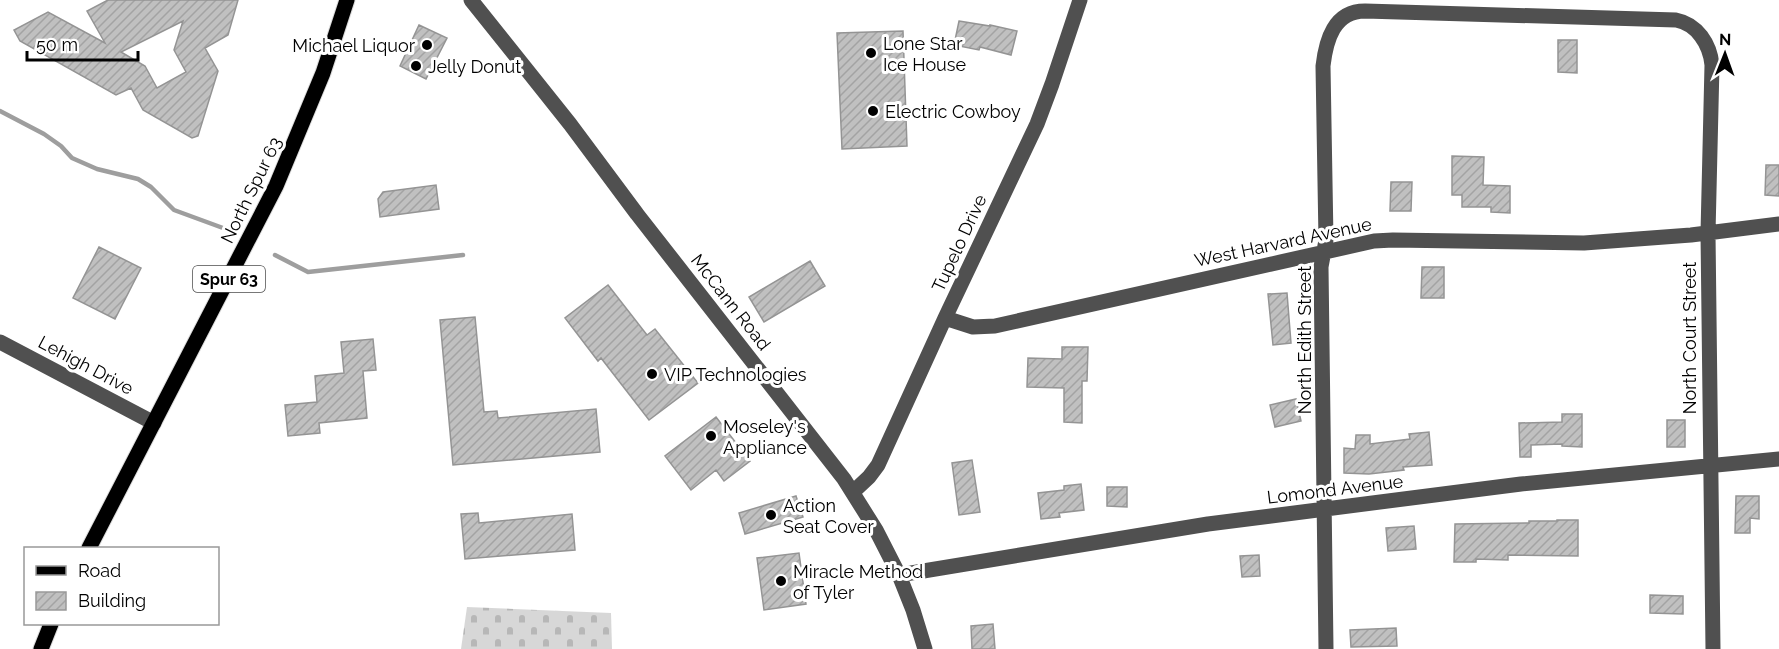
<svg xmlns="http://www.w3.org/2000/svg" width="1779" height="649" viewBox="0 0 1779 649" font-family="Raleway,sans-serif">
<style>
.cemetery{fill:url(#cemetery-stones)}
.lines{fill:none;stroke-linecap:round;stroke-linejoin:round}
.stream{stroke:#9e9e9e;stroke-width:4.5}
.building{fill:url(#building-hatch);stroke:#949494;stroke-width:1.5;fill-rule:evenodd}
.major-casing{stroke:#dbdbdb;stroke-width:17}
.minor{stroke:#505050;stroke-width:15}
.major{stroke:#000;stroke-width:15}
.poi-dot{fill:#000;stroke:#fff;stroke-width:2}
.labels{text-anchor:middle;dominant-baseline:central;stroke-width:6;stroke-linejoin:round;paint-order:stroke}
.shield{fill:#fff;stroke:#4c4c4c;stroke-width:1.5}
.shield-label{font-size:16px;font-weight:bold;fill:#000}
.poi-label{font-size:18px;fill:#000;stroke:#fff;text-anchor:start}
.street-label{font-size:18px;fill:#000;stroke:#fff}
</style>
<defs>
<pattern id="cemetery-stones" width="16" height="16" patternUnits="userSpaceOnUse" patternTransform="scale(1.5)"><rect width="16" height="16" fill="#d7d7d7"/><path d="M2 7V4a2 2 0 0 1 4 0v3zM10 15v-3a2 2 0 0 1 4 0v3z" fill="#b7b7b7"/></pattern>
<pattern id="building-hatch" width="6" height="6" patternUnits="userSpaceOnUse" patternTransform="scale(1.5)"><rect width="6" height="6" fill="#c0c0c0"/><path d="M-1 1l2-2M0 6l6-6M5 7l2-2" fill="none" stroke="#a3a3a3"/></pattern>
</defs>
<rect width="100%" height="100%" fill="#fff"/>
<path class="cemetery" d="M467 607 611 613 612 649H461Z"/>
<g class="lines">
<path class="stream" d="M0 111 44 134 61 146 72 158 97 169 138 179 151 187 174 210 223 228
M275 255 308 272 463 255"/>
</g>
<path class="building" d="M108 0H238L228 35 205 48 218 71 198 136 192 138 143 110 131 88 116 95 20 41 14 30 48 12 105 43 87 11ZM183 21 174 50 186 72 157 88 145 66 121 52Z
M959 21 990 26V25L1017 31 1011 55 980 47 979 50 954 45Z
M419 25 447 38 426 79 400 66Z
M903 31 907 146 842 149 837 33Z
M1558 40H1577V73L1558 72Z
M1452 156 1484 157 1483 185 1510 186V213L1491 212V207H1462V195H1452Z
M1766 165H1779V196L1765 195Z
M1391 182H1412L1411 211H1390Z
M436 185 439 209 380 217 378 199 383 192Z
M99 247 141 268 115 319 73 298Z
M810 261 825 286 764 322 749 297Z
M1422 267H1444V298H1421Z
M608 285 647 335 655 329 698 383 649 420 601 358 598 361 565 318Z
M1287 293 1291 343 1273 345 1268 294Z
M475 317 484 412 497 411 498 418 596 409 600 452 453 465 440 320Z
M373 339 376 370 363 371 367 418 319 423 320 433 288 436 285 405 317 402 315 376 344 373 341 342Z
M1062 347H1088L1087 381H1082V423L1064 422V388L1027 387 1028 358 1062 359Z
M1296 399 1301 421 1275 427 1270 405Z
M1562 414H1582V447L1562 446V444L1531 445V457H1520L1519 423 1562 422Z
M716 417 750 461 724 481 716 470 691 490 665 456Z
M1667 420H1685V447H1667Z
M1429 432 1432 465 1403 467 1404 470 1369 474 1344 473V448L1355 449 1356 435H1370V444L1410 439 1409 434Z
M972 460 980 512 959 515 952 463Z
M1081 484 1084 510 1059 513 1060 517 1041 519 1038 493 1064 490V486Z
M1107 487H1127V507L1107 506Z
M796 496 803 517 745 534 739 513Z
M1736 496H1759V519L1750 518V533H1735Z
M478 513 479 523 572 514 575 550 465 559 461 514Z
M1557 520H1578V556L1508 555V560L1476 559V562H1454L1455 524 1529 523V521H1557Z
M1414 526 1416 549 1388 551 1386 528Z
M799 553 806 604 764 610 757 558Z
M1259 555 1260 576 1242 577 1240 556Z
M1650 595 1683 596V614L1650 613Z
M993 624 995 649H972L971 626Z
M1396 628 1397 646 1351 647 1350 630Z"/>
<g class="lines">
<defs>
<path id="major" d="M89 548 276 186 323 73 347 0
M41 649 51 624"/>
</defs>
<use href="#major" class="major-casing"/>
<path class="minor" d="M471 0 570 124 637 214 844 479 876 530 899 575 913 610 925 649
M945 318 973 327 995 326 1374 241 1393 240 1584 243 1691 235 1779 224
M0 342 154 423
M853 492 869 477 878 465 945 318 1037 124 1052 84 1080 0
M899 575 1208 524 1521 484 1779 459
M1326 649 1321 267 1326 240 1323 66C1326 40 1334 11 1365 11L1676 20C1697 24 1710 44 1712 65L1708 233 1713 649"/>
<use href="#major" class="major"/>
</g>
<g class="poi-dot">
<circle cx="427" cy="45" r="6"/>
<circle cx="871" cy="53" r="6"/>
<circle cx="416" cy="66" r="6"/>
<circle cx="873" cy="111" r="6"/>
<circle cx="652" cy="374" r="6"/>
<circle cx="711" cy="436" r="6"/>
<circle cx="771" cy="515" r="6"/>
<circle cx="781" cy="581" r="6"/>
</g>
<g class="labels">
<rect class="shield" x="193" y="266" width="72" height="26" rx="4.5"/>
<g class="shield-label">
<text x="229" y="279">Spur 63</text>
</g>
<g class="poi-label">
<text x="883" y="43">Lone Star<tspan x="883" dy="21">Ice House</tspan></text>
<text x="415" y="45" text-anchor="end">Michael Liquor</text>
<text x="428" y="66">Jelly Donut</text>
<text x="885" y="111">Electric Cowboy</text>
<text x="664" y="374">VIP Technologies</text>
<text x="723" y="426">Moseley's<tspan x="723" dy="21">Appliance</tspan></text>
<text x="783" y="505">Action<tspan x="783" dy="21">Seat Cover</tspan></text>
<text x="793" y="571">Miracle Method<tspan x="793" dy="21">of Tyler</tspan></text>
</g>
<g class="street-label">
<text transform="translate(251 190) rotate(-64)">North Spur 63</text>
<text transform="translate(1283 242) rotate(-12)">West Harvard Avenue</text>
<text transform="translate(959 243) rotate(-65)">Tupelo Drive</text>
<text transform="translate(731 302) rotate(52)">McCann Road</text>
<text transform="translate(1689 338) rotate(-90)">North Court Street</text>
<text transform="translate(1304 340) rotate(-90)">North Edith Street</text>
<text transform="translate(86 365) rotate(28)">Lehigh Drive</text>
<text transform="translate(1335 489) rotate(-7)">Lomond Avenue</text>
</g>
</g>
<rect x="24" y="547" width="195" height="78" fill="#ffffff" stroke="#999999" stroke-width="1.5"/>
<rect x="36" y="566" width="30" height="9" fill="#000000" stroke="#999999" stroke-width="1.5"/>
<text x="78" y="577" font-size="18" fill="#000000">Road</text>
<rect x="36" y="592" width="30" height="18" fill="url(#building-hatch)" stroke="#999999" stroke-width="1.5"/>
<text x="78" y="607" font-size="18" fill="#000000">Building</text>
<g transform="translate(1725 54) rotate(1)" stroke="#ffffff" stroke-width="4.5" paint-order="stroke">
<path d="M0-4.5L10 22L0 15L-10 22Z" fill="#000000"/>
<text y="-9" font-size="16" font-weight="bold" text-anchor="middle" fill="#000000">N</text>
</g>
<path d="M27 51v9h111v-9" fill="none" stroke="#000000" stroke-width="3"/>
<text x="36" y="51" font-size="18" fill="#000000" stroke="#ffffff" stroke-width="4.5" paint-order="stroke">50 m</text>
</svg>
